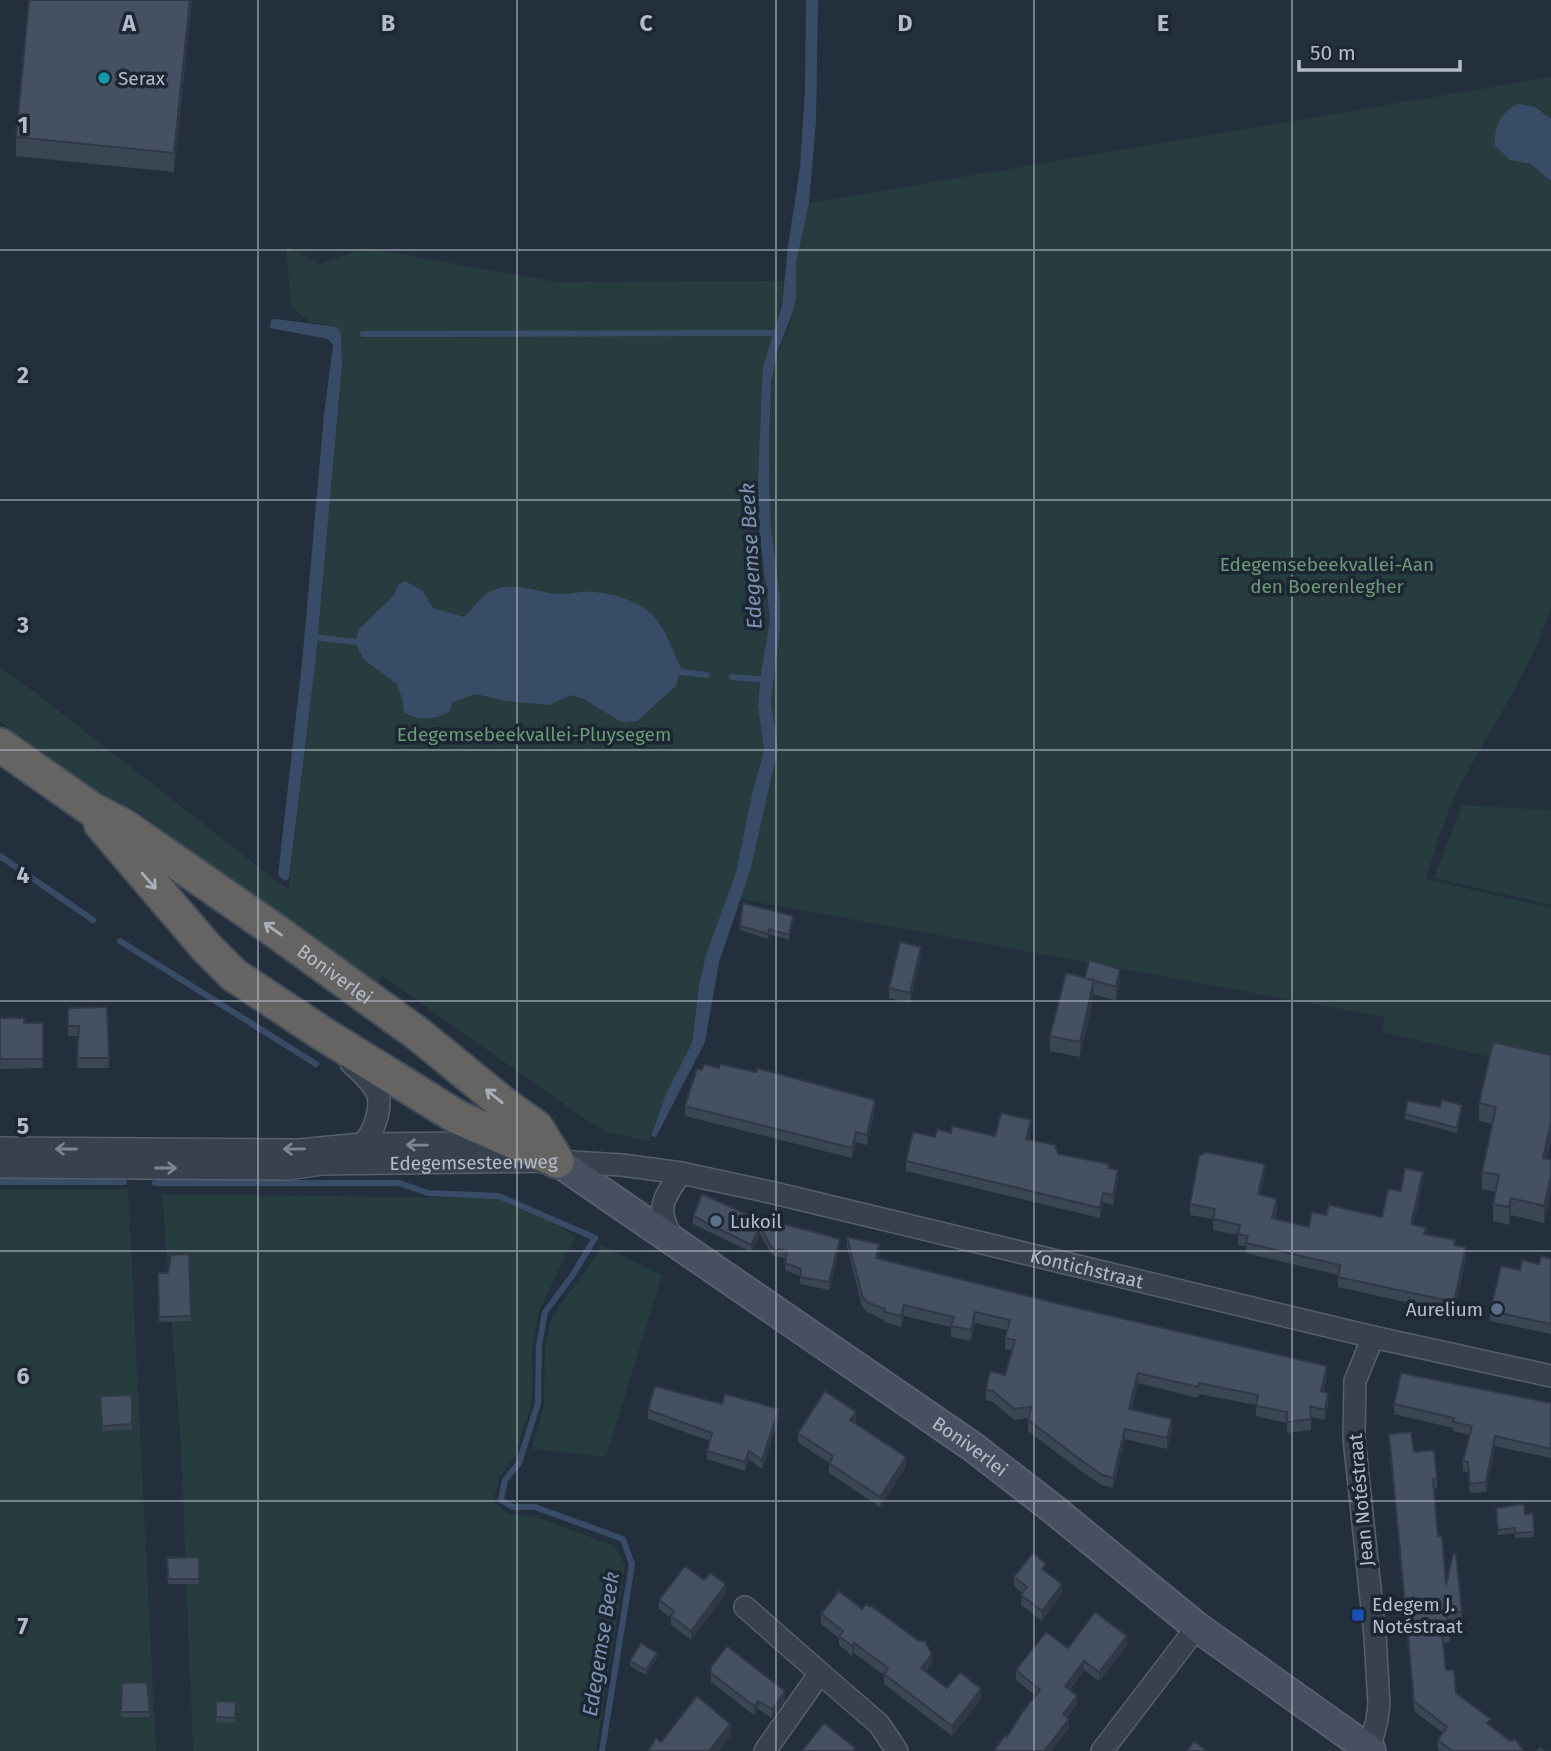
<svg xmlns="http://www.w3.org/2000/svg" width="1551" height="1751" viewBox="0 0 1551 1751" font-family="'Fira Sans',sans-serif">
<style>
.green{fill:#263c3f}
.water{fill:#394c67}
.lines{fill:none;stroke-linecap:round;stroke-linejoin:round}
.stream{stroke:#394c67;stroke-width:6}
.minor-casing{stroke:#565f6c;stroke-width:24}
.secondary-casing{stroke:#565f6c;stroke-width:32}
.trunk-casing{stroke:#434c59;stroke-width:37}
.minor{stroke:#38414e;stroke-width:21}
.secondary{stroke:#465061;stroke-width:28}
.trunk{stroke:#656462;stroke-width:33}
.wall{fill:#3b4654}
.shaded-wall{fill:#303945}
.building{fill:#455162;stroke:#303945;stroke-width:2}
.oneway{stroke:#a8afba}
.oneway2{stroke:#7c8592}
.grid{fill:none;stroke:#b4bcc9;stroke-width:2;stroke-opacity:0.55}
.culture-dot{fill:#0f9aa8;stroke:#1d2633;stroke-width:2.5}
.service-dot{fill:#5c6f8a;stroke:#1d2633;stroke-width:2.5}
.transit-dot{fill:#1a4fb4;stroke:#1d2633;stroke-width:2.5}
.labels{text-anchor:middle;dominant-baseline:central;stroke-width:7;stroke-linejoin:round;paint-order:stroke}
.poi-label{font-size:19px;fill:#b4bcc9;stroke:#1d2633;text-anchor:start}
.park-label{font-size:19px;fill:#6b9a76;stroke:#1d2633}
.street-label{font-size:19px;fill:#b4bcc9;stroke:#1d2633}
.water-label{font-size:21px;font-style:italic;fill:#7c92b1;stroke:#1d2633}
.grid-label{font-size:23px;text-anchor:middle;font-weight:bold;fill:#b4bcc9;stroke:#1d2633;stroke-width:7;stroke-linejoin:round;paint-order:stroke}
</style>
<rect width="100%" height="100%" fill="#242f3e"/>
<path class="green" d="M1551 77V607C1531 671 1492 725 1461 784 1446 811 1435 849 1426 879L1551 908V1071L1382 1032 1385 1017 741 899 756 848 778 748 771 701 780 631V600L770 518 769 448 771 382 774 363 789 327 796 298V263L809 203Z
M286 246 320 264 365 248 557 282 784 281 778 324 763 368 758 481 759 530 770 619 761 673 758 706 764 749 753 789 736 872 706 955 699 985 692 1043 666 1094 649 1141 607 1132 591 1123 381 975 378 987 137 811 103 794 0 722V668L36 693 288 890 316 657 342 364 341 334 337 327 310 322 291 307Z
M1462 805 1551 810V905L1434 878Z
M0 1189H128L156 1751H0Z
M162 1194 497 1198 532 1211 575 1236 539 1311 532 1346V1402L515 1456 499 1478 493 1502 508 1514 533 1516 615 1546 625 1566 596 1751H193L181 1445Z
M601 1245 662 1275 606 1457 532 1449 544 1405 545 1348 552 1317 594 1259Z"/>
<path class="water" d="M806 0H818L816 121 809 203 796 263V298L793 311 777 353 771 382 769 448 770 518 780 600V631L771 701 778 748 751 868 719 962 705 1042 656 1137 651 1136 666 1094 692 1043 699 985 706 955 736 872 753 789 764 750 758 706 761 673 770 619 759 529 758 481 762 384 763 368 782 305 788 246 800 168 805 90Z
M1519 104 1535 107 1551 119V181L1531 164 1510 160 1495 146C1494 126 1501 111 1519 104Z
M276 319 337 327 341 334 342 364 316 657 289 878 285 881 278 875 302 663 324 415 333 345 328 339 270 328 271 320Z
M405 581 423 591 433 608 464 617C472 609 481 596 491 591 512 581 535 591 555 594 568 596 581 590 593 592 610 593 636 600 649 612 665 625 672 650 681 668L676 686 637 721 621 722 584 699 571 695 549 705 506 701 476 694 453 702 449 712C435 720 417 721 404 712L402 698 397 684 364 660 355 642 359 629 394 595 399 584Z"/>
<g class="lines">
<path class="stream" d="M363 334 775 333
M312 637 355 642
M680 672 707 675
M732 677 766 680
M0 856 93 920
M120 941 316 1064
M0 1182H124
M155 1183H399L428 1193 499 1196 595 1238 572 1276 545 1312 539 1346 538 1403 519 1463 505 1480 501 1500 513 1507H535L623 1539 632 1564 602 1751"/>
<defs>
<g id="minor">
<path d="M351 1063C360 1072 372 1081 377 1093 383 1107 373 1135 362 1144"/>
<path d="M0 1148 299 1150 362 1144 483 1143 504 1148"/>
<path id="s1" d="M0 1167 288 1169 322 1164 557 1161 622 1165 681 1173 774 1193 1373 1337 1551 1376"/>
<path d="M673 1240C656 1209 661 1201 681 1173"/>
<path d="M745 1607 820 1673"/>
<path d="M1369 1750 1377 1720 1379 1704 1375 1636 1354 1438 1355 1381 1373 1337"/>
<path d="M765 1751 820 1673 879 1724 897 1751"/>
<path d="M1102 1751 1197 1627"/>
</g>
<g id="secondary">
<path id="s2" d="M557 1161 973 1447 1053 1509 1197 1627 1371 1751"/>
</g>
<g id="trunk">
<path id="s3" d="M0 745 93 810 124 826 277 932 418 1034 505 1105 536 1127 557 1161"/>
<path d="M101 824 206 947 234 975 320 1032 457 1117 557 1161"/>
</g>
</defs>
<use href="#minor" class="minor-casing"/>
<use href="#secondary" class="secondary-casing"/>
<use href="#trunk" class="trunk-casing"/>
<use href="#minor" class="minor"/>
<use href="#secondary" class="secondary"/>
<use href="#trunk" class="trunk"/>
</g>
<path class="wall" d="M29 0H192L174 172 16 156V137Z
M793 921 789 940 769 934 768 939 740 930V926Z
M921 957 910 1003 889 998V988Z
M1085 978 1120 982 1116 1000 1094 995 1080 1057 1050 1051V1036Z
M107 1007 109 1068H77L78 1036H68V1008Z
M0 1018 24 1023H43V1068L0 1069Z
M1551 1055V1139L1547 1159 1551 1160V1193L1544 1223 1511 1215 1509 1225 1493 1221V1204L1496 1192 1482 1189V1172L1492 1124 1479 1121V1103Z
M685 1106 875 1110 867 1145 856 1142 852 1158 685 1116Z
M1440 1107 1462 1110 1457 1133 1405 1119V1114Z
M1031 1130 1028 1140 1058 1154 1109 1168 1118 1180 1113 1205 1103 1202 1100 1218 906 1171V1161L935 1137 995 1136Z
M1265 1174 1260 1194 1277 1210 1275 1219 1309 1227 1326 1215 1382 1217 1401 1191 1423 1182 1413 1225 1426 1234 1455 1245 1466 1258 1454 1313 1338 1287V1275L1246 1253V1246L1238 1245V1235L1213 1230V1219L1190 1215V1204Z
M693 1216 772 1226 840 1246 829 1290 800 1284V1276L785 1270 786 1259 772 1255 760 1234 751 1252 693 1224Z
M847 1237 879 1254 878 1258 1327 1376 1323 1391 1328 1403 1325 1420 1311 1417V1430L1287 1433V1423L1256 1416V1405L1199 1394 1198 1398 1138 1383 1132 1410 1172 1430 1167 1449 1125 1439 1113 1488 1102 1485 1085 1474 1028 1431V1418L1014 1420 993 1402 986 1400V1390L1005 1375 1012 1350 1005 1349V1338L1007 1330 975 1323 971 1341 951 1337V1327L904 1316 901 1327 884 1322V1320L867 1312 862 1306 847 1247Z
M189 1254 191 1321 159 1322 158 1273H168Z
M1551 1259V1334L1490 1321V1311L1520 1270Z
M132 1395V1429L102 1431 100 1396Z
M1551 1403V1458L1495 1446 1486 1492 1470 1493 1468 1472 1463 1471V1461L1470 1435 1453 1431V1428L1394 1414V1404Z
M648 1410 779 1418 762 1469 749 1459 745 1471 707 1459V1451L710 1441 648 1419Z
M856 1422 855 1423 906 1467 880 1507 829 1473V1463L798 1442V1433Z
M1389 1434 1414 1452 1437 1479V1488L1434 1489 1438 1536 1446 1585 1462 1612V1622L1448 1623 1450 1642 1443 1643 1446 1670 1456 1693 1491 1726 1524 1751H1440L1438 1749V1740L1443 1733 1414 1711 1389 1444Z
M1496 1508 1525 1514H1533L1534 1537 1515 1538V1533L1498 1535Z
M199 1557V1584H168L167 1558Z
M1014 1577 1062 1594 1042 1621 1021 1605V1595L1022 1593 1014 1586Z
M704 1580 726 1594 691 1640 671 1625V1618L659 1609V1600Z
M821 1614 932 1664 926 1671 947 1688 981 1699 952 1736 884 1684V1675L854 1653 852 1656 839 1645V1638L821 1624Z
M1127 1646 1099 1681 1084 1670 1070 1690 1077 1705 1067 1718 1069 1728 1051 1751H995V1749L1007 1737 1035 1695 1016 1680V1670L1068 1648Z
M657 1658 646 1675 630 1666V1661Z
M711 1667 785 1700 772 1718 758 1709 754 1715 711 1682Z
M122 1683 150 1712V1717H121Z
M216 1701 236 1702 235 1723 216 1722Z"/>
<path class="shaded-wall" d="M190 0H192L174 172V153Z
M921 947V957L910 1003V993Z
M1120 969V982L1116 1000V987Z
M1094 980V995L1080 1057V1042Z
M875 1100V1110L867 1145V1135Z
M1031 1120V1130L1026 1149V1139Z
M1551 1122V1139L1543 1175V1158Z
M856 1132V1142L852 1158V1148Z
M1265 1164V1174L1258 1204V1194Z
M1118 1170V1180L1113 1205V1195Z
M1423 1172V1182L1411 1235V1224Z
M1551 1175V1193L1544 1223V1206Z
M1103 1193V1202L1100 1218V1208Z
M1511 1198V1215L1509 1225V1207Z
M1277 1199V1210L1272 1229V1218Z
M760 1227V1234L751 1252V1245Z
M840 1239V1246L829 1290V1282Z
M879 1244V1254L876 1268V1258Z
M1466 1247V1258L1454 1313V1302Z
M904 1305V1316L901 1327V1316Z
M975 1312V1323L971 1341V1330Z
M1327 1366V1376L1321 1401V1391Z
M1138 1373V1383L1129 1420V1409Z
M1328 1393V1403L1325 1420V1410Z
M779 1409V1418L762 1469V1460Z
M856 1412V1422L850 1430V1420Z
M1172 1419V1430L1167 1449V1438Z
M1125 1429V1439L1113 1488V1478Z
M1495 1436V1446L1486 1492V1482Z
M749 1451V1459L745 1471V1462Z
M906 1457V1467L880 1507V1497Z
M726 1584V1594L691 1640V1631Z
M1062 1584V1594L1042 1621V1611Z
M1127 1636V1646L1099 1681V1672Z
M854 1643V1653L852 1656V1646Z
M657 1653V1658L646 1675V1670Z
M932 1654V1664L921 1678V1668Z
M1084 1661V1670L1065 1696V1686Z
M981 1689V1699L952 1736V1726Z
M785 1691V1700L772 1718V1709Z
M1077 1696V1705L1063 1724V1714Z
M758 1701V1709L754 1715V1706Z
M1069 1719V1728L1051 1751H1044Z
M730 1724V1737L719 1751H709Z"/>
<path class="building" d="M29 0H190L174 153 16 137Z
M743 903 793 916 789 935 769 929 768 934 740 926Z
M900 942 921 947 910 993 889 988Z
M1089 960 1120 969 1116 987 1085 978Z
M1066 973 1094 980 1080 1042 1050 1036Z
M107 1007 109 1058H77L79 1026H68V1008Z
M0 1018H24V1023H43V1059H0Z
M1493 1042 1551 1055V1122L1543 1158 1551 1160V1175L1544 1206 1511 1198 1509 1207 1493 1204 1499 1175 1482 1172 1496 1107 1479 1103Z
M704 1064 719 1068 720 1064 756 1072 757 1068 875 1100 867 1135 856 1132 852 1148 685 1106 697 1069 702 1070Z
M1442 1100 1462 1105 1457 1128 1405 1114 1408 1101 1440 1107Z
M1001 1113 1031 1120 1026 1139 1055 1145 1058 1154 1109 1164 1108 1168 1118 1170 1113 1195 1103 1193 1100 1208 906 1161 913 1132 935 1137 937 1129 951 1133 952 1126 995 1136Z
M1206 1152 1265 1164 1258 1194 1277 1199 1272 1218 1309 1227 1312 1212 1326 1215 1329 1205 1382 1217 1388 1189 1401 1191 1405 1168 1423 1172 1411 1224 1426 1228 1424 1234 1455 1240 1454 1245 1466 1247 1454 1302 1338 1277 1340 1265 1246 1243 1248 1236 1238 1234 1240 1225 1213 1219 1215 1209 1190 1204 1199 1156Z
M702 1194 772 1226 773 1221 840 1239 829 1282 800 1277 801 1269 785 1263 787 1251 772 1248 760 1227 751 1245 693 1216Z
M847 1237 879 1244 876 1258 1056 1303 1327 1366 1321 1391 1328 1393 1325 1410 1310 1406 1311 1419 1287 1422V1412L1256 1406 1258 1395 1199 1383 1198 1387 1138 1373 1129 1409 1172 1419 1167 1438 1125 1429 1113 1478 1102 1475 1085 1463 1028 1420 1031 1407 1014 1409 993 1391 986 1390 990 1371 1005 1375 1015 1340 1005 1338 1010 1320 975 1312 971 1330 951 1326 954 1317 904 1305 901 1316 884 1312 885 1309 867 1302 862 1295Z
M189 1254 191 1316 159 1317 158 1273H168L171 1255Z
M1541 1256 1551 1259V1324L1490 1311 1501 1266 1520 1270 1522 1260 1539 1264Z
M1401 1373 1551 1403V1449L1495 1436 1486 1482 1470 1484 1468 1462 1463 1461 1472 1426 1453 1422 1454 1418 1394 1404Z
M655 1386 722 1404 725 1394 779 1409 762 1460 749 1451 745 1462 707 1451 712 1433 648 1410Z
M825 1391 856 1412 850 1420 906 1457 880 1497 829 1463 833 1456 798 1433Z
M132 1395V1424L102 1426 100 1396Z
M1411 1432 1414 1452 1434 1450 1437 1479H1433L1438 1536H1442L1446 1585 1453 1554H1456L1462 1612 1446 1613 1450 1632 1442 1633 1446 1670H1454L1456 1693 1491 1719 1487 1723 1510 1741 1515 1739 1524 1751H1452L1438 1740 1447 1727 1414 1701 1389 1434Z
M1524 1504 1525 1514H1533L1534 1532 1515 1533V1528L1498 1530 1496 1508Z
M1033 1553 1046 1564 1042 1569 1062 1584 1042 1611 1021 1595 1027 1587 1014 1577Z
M199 1557V1579H168L167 1558Z
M685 1566 704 1580 710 1573 726 1584 691 1631 671 1616 674 1611 659 1600Z
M839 1591 862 1609 866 1604 869 1606 870 1605 919 1641H925L932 1654 921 1668 947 1688 960 1672 981 1689 952 1726 884 1674 888 1668 854 1643 852 1646 839 1636 843 1631 821 1614Z
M1095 1612 1127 1636 1099 1672 1084 1661 1065 1686 1077 1696 1063 1714 1069 1719 1044 1751H997L995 1749 1005 1736 1007 1737 1023 1711 1040 1690 1016 1670 1046 1632 1068 1648Z
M641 1643 657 1653 646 1670 630 1661Z
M727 1646 785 1691 772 1709 758 1701 754 1706 711 1673V1667Z
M147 1682 150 1712H121L122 1683Z
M697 1696 730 1724 709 1751H648L656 1738 661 1742Z
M216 1701 236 1702 235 1718 216 1717Z
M824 1723 855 1748 853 1751H802Z
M1194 1741 1207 1751H1187Z
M1540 1747 1545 1751H1537Z"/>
<defs><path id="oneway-shaft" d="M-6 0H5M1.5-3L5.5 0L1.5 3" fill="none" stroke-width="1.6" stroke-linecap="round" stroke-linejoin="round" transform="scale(1.75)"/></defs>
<g class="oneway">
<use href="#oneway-shaft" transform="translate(149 881) rotate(49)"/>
<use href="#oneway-shaft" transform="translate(273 929) rotate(-145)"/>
<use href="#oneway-shaft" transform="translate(494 1096) rotate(-141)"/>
</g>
<g class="oneway2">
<use href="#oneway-shaft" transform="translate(417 1145) rotate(-179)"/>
<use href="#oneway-shaft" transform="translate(66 1149) rotate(-180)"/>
<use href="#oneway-shaft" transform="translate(294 1149) rotate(179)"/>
<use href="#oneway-shaft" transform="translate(166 1168)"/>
</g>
<path class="grid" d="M258 0V1751M517 0V1751M776 0V1751M1034 0V1751M1292 0V1751M0 250H1551M0 500H1551M0 750H1551M0 1001H1551M0 1251H1551M0 1501H1551"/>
<circle class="culture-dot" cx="104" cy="78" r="7"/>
<g class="service-dot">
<circle cx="716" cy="1221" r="7"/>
<circle cx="1497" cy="1309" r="7"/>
</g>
<rect class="transit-dot" x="1351" y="1608" width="14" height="14" rx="3.5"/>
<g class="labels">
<g class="poi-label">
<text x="118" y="78">Serax</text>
<text x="730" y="1221">Lukoil</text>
<text x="1483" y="1309" text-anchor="end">Aurelium</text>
<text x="1372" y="1604">Edegem J.<tspan x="1372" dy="22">Notéstraat</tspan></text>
</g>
<g class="park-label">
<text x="1327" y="564">Edegemsebeekvallei-Aan<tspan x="1327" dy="22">den Boerenlegher</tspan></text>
<text x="534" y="734">Edegemsebeekvallei-Pluysegem</text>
</g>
<g class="street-label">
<text stroke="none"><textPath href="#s3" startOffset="406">Boniverlei</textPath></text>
<text stroke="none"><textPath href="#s1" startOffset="474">Edegemsesteenweg</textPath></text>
<text stroke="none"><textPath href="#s1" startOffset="1099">Kontichstraat</textPath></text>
<text stroke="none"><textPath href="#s2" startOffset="502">Boniverlei</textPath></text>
<text transform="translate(1361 1500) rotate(-95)">Jean Notéstraat</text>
</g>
<g class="water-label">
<text transform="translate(751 556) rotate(-93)">Edegemse Beek</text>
<text transform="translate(601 1644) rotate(-81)">Edegemse Beek</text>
</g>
</g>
<g class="grid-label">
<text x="129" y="31">A</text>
<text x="388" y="31">B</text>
<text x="646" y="31">C</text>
<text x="905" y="31">D</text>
<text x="1163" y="31">E</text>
<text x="23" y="133">1</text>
<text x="23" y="383">2</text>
<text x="23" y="633">3</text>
<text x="23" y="883">4</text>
<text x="23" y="1134">5</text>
<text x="23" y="1384">6</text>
<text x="23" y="1634">7</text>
</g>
<path d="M1299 60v10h161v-10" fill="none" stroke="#b4bcc9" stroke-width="3.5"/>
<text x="1310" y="60" font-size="21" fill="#b4bcc9" stroke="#1d2633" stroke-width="5" paint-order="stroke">50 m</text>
</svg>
